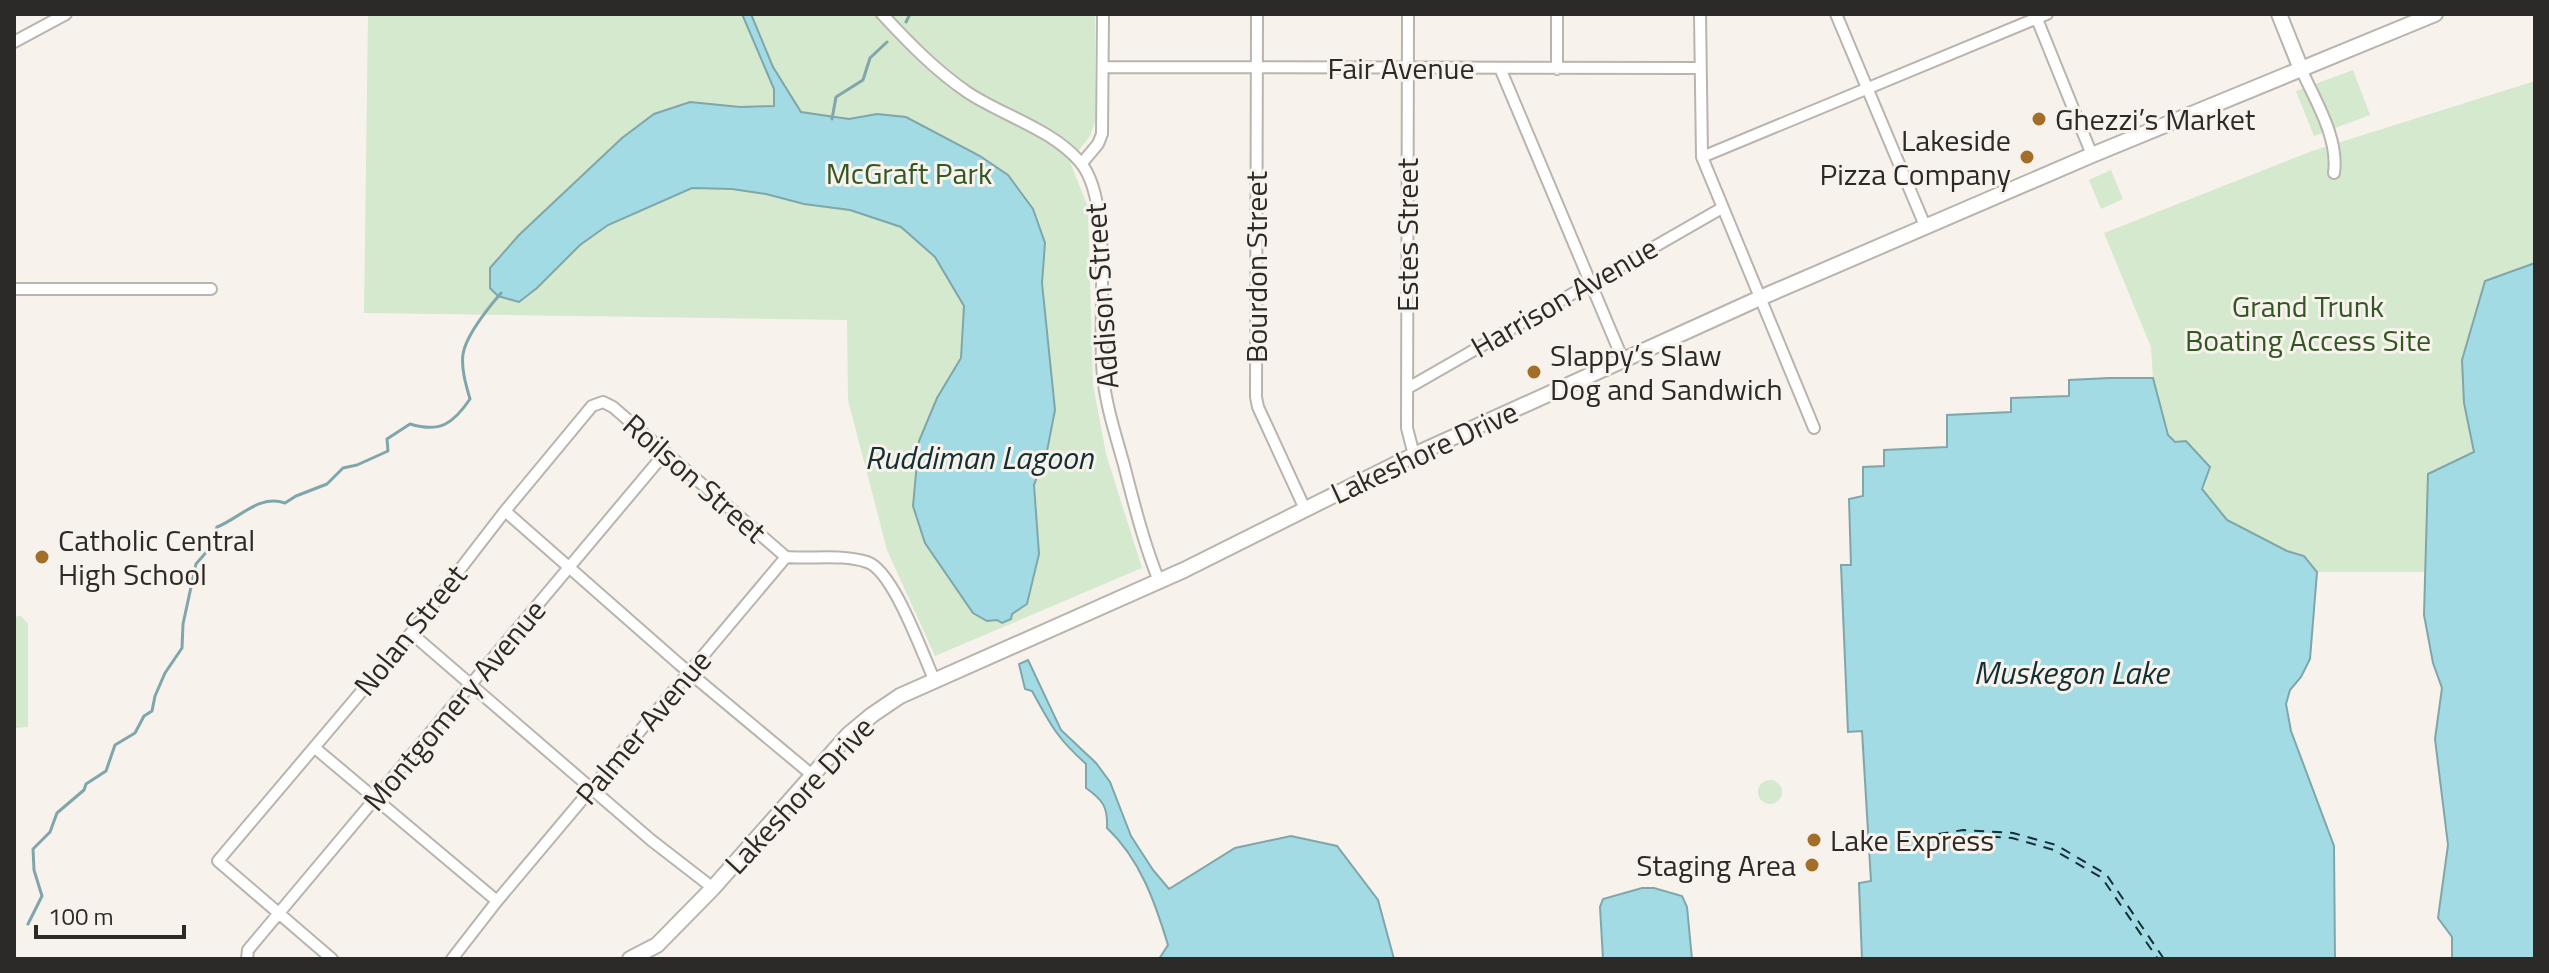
<svg xmlns="http://www.w3.org/2000/svg" width="2549" height="973" viewBox="0 0 2549 973" font-family="'Titillium Web',sans-serif">
<style>
.green{fill:#d4e9cd}
.water{fill:#a2dbe3;stroke:#7fa6ab;stroke-width:2}
.lines{fill:none;stroke-linecap:round;stroke-linejoin:round}
.stream{stroke:#7fa6ab;stroke-width:3}
.ferry{stroke:#123034;stroke-width:2;stroke-dasharray:10 8;stroke-linecap:butt}
.street-casing{stroke:#b9b4ad;stroke-width:14}
.secondary-casing{stroke:#b9b4ad;stroke-width:18}
.street{stroke:#fff;stroke-width:10}
.secondary{stroke:#fff;stroke-width:14}
.poi-dot{fill:#a36e27;stroke:#f8f2ec;stroke-width:3}
.labels{text-anchor:middle;dominant-baseline:central;stroke-width:6;stroke-linejoin:round;paint-order:stroke}
.street-label{font-size:30px;fill:#2c2a28;stroke:#f8f2ec}
.poi-label{font-size:30px;fill:#2c2a28;stroke:#f8f2ec;text-anchor:start}
.park-label{font-size:30px;fill:#335724;stroke:#f8f2ec}
.water-label{font-size:32px;font-style:italic;fill:#123034;stroke:#f8f2ec}
</style>
<rect width="100%" height="100%" fill="#f8f2ec"/>
<path class="green" d="M368 14H1095V122L1090 136 1070 162 1088 207 1093 384 1106 454 1142 568 935 656 887 550 848 400 847 320 364 313Z
M2353 70 2370 115 2314 136 2296 91Z
M2535 81V263L2485 281 2464 403 2474 453 2428 474 2425 572H2317L2303 556 2287 551 2226 519 2205 494 2202 485 2208 473 2168 435 2153 378 2151 347 2104 233 2312 151Z
M2111 170 2123 199 2101 209 2089 180Z
M21 616 28 624V727L14 728V617Z
M1758 792a12 12 0 1 1 24 0a12 12 0 1 1-24 0Z"/>
<path class="water" d="M742 14H751L773 67 801 112 849 119 877 114 906 117 980 156 1008 175 1033 209 1045 243 1042 283 1055 410 1047 451 1034 485 1039 554 1027 604 1012 614 1011 619 1002 623 997 620 987 621 973 613 925 543 913 506 919 441 937 398 961 358 964 306 935 257 901 227 850 210 804 204 766 194 732 189 692 188 608 225 580 245 537 288 519 302 498 296 490 288V268L519 235 622 138 654 114 690 102 740 107 774 106V89Z
M2535 263V959H2452V937L2438 918 2448 845 2435 739 2442 688 2433 663 2424 615 2428 474 2474 452 2464 403 2462 360 2485 281Z
M2109 378H2153L2168 435 2175 442 2186 441 2210 467 2202 489 2227 520 2287 551 2304 556 2317 572 2310 659 2301 677 2290 690 2286 704 2291 731 2334 846 2335 959H1862L1859 883 1871 881 1862 731 1848 732 1841 565H1851L1849 499 1863 496V467L1884 466V450L1947 447V415L2011 412V398L2069 396V380Z
M1028 660 1061 730 1096 763 1110 782 1131 836 1153 870 1169 889 1235 848 1291 836 1337 846 1378 900 1394 959H1159L1168 945C1155 902 1140 859 1107 828 1108 807 1103 800 1086 788V764C1056 737 1051 725 1032 691L1025 689 1019 664Z
M1642 888H1654L1682 896 1687 907 1692 959H1603L1600 907 1603 899Z"/>
<g class="lines">
<path class="stream" d="M906 22 910 14
M832 119 836 97 863 80 870 58 887 42
M28 924 42 896 34 870 33 849 50 832 57 813 84 790 86 784 106 771 115 745 135 733 144 716 152 711 155 696 165 673 182 648 183 624 196 564 209 549 217 527C240 518 259 494 285 503L296 496 327 484 343 468 357 465 388 451 387 439 410 424C440 433 453 424 470 399 466 385 461 369 463 354 466 336 489 307 501 293"/>
<path class="ferry" d="M1919 839 1963 835 2012 838 2054 850 2102 878 2158 959
M1903 840 1963 830 2013 833 2056 845 2106 874 2164 959"/>
<defs>
<path id="street" d="M882 14C908 42 935 70 967 92 1003 116 1052 129 1080 162 1114 201 1097 322 1103 376 1106 406 1116 436 1124 465 1134 504 1144 544 1159 581
M1257 14 1256 397 1258 407 1305 509
M1408 14 1407 428 1414 455
M1557 14V69
M1700 14 1702 157 1814 428
M1836 14 1926 228
M2035 14 2092 155
M14 42 66 14
M1103 67 1700 68
M1500 68 1623 360
M2301 69C2315 100 2339 138 2334 173
M1702 157 2047 14
M1082 163 1098 144 1102 134 1103 14
M14 289H211
M1408 388 1722 208
M505 511 679 664 811 774
M411 633 651 840 713 888
M315 748 497 901
M247 959 248 950 258 938 665 453
M332 959 218 861 411 633 505 511 592 406 603 402 613 407 786 557
M452 959 497 901 786 557C812 559 843 554 867 562 893 570 922 653 934 679"/>
<path id="secondary" d="M2279 14 2301 69
M630 959 657 945 713 888 848 735 872 715 900 696 1184 570 1414 455 1760 298 2092 155 2435 14"/>
</defs>
<use href="#street" class="street-casing"/>
<use href="#secondary" class="secondary-casing"/>
<use href="#street" class="street"/>
<use href="#secondary" class="secondary"/>
</g>
<g class="poi-dot">
<circle cx="2039" cy="119" r="8"/>
<circle cx="2027" cy="157" r="8"/>
<circle cx="1534" cy="372" r="8"/>
<circle cx="42" cy="557" r="8"/>
<circle cx="1814" cy="840" r="8"/>
<circle cx="1812" cy="865" r="8"/>
</g>
<g class="labels">
<g class="street-label">
<text x="1401" y="68">Fair Avenue</text>
<text transform="translate(1407 235) rotate(-90)">Estes Street</text>
<text transform="translate(1256 267) rotate(-90)">Bourdon Street</text>
<text transform="translate(1101 296) rotate(-94)">Addison Street</text>
<text transform="translate(1564 297) rotate(-30)">Harrison Avenue</text>
<text transform="translate(1424 452) rotate(-25)">Lakeshore Drive</text>
<text transform="translate(695 478) rotate(41)">Roilson Street</text>
<text transform="translate(410 630) rotate(-51)">Nolan Street</text>
<text transform="translate(454 705) rotate(-50)">Montgomery Avenue</text>
<text transform="translate(643 727) rotate(-50)">Palmer Avenue</text>
<text transform="translate(799 795) rotate(-47)">Lakeshore Drive</text>
</g>
<g class="poi-label">
<text x="2055" y="119">Ghezzi’s Market</text>
<text x="2011" y="140" text-anchor="end">Lakeside<tspan x="2011" dy="34">Pizza Company</tspan></text>
<text x="1550" y="355">Slappy’s Slaw<tspan x="1550" dy="34">Dog and Sandwich</tspan></text>
<text x="58" y="540">Catholic Central<tspan x="58" dy="34">High School</tspan></text>
<text x="1830" y="840">Lake Express</text>
<text x="1796" y="865" text-anchor="end">Staging Area</text>
</g>
<g class="park-label">
<text x="909" y="173">McGraft Park</text>
<text x="2308" y="306">Grand Trunk<tspan x="2308" dy="34">Boating Access Site</tspan></text>
</g>
<g class="water-label">
<text x="979" y="457">Ruddiman Lagoon</text>
<text x="2071" y="672">Muskegon Lake</text>
</g>
</g>
<rect width="2549" height="973" fill="none" stroke="#2c2a28" stroke-width="32"/>
<path d="M36 925v12h148v-12" fill="none" stroke="#2c2a28" stroke-width="4"/>
<text x="48" y="925" font-size="24" fill="#2c2a28" stroke="#f8f2ec" stroke-width="6" paint-order="stroke">100 m</text>
</svg>
